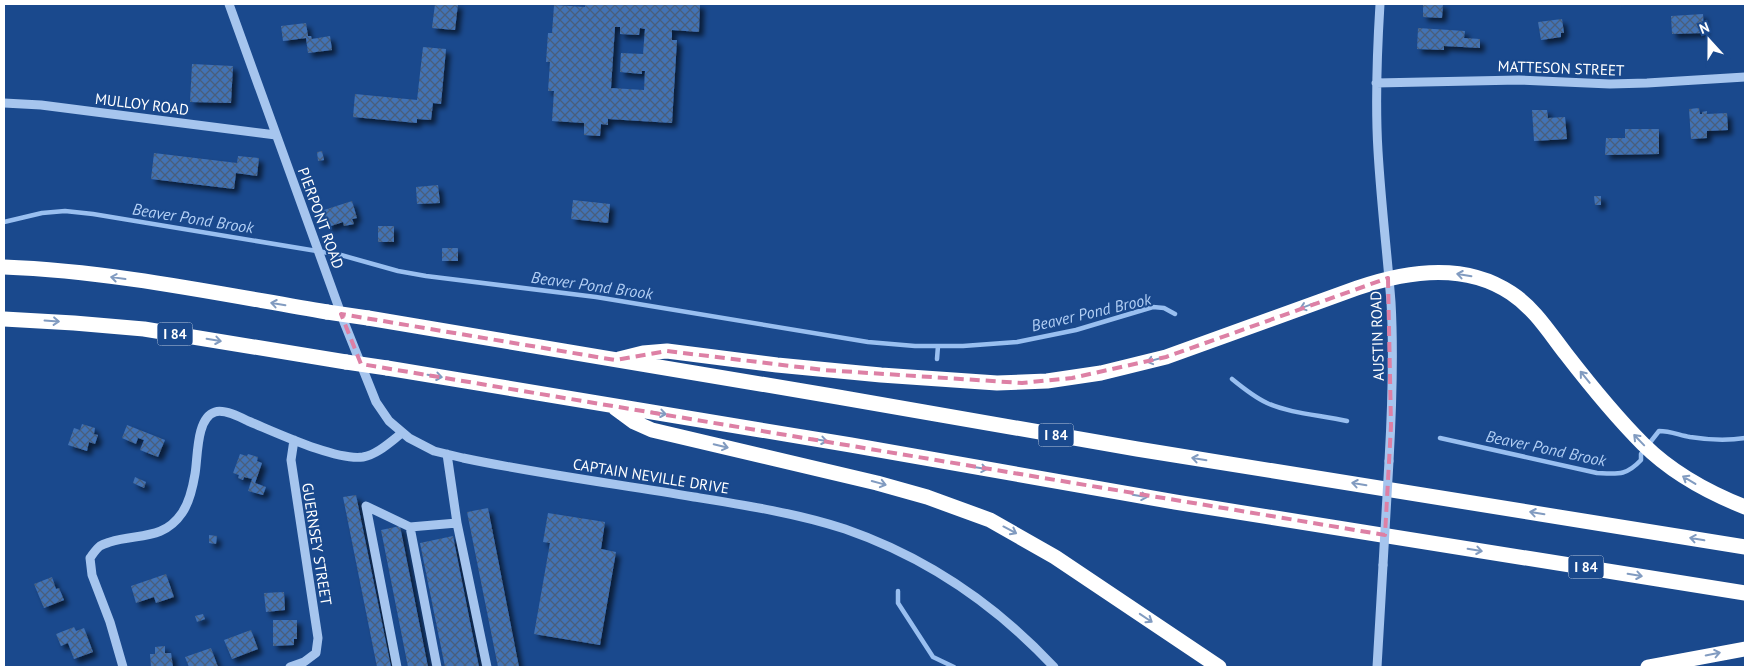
<svg xmlns="http://www.w3.org/2000/svg" width="1749" height="671" viewBox="0 0 1749 671" font-family="'PT Sans',sans-serif">
<style>
.lines{fill:none;stroke-linecap:round;stroke-linejoin:round}
.stream{stroke:#99bff0;stroke-width:4.5}
.building{fill:url(#building-cross-hatch);fill-rule:evenodd;filter:url(#shadow)}
.minor{stroke:#a6c5ee;stroke-width:9}
.highway{stroke:#fff;stroke-width:15}
.minor-bridge{stroke:#a6c5ee;stroke-width:9}
.highway-bridge{stroke:#fff;stroke-width:15}
.oneway{stroke:#819bc0}
.marked{fill:none;stroke:#dd80a5;stroke-width:4;stroke-dasharray:10 6;stroke-linejoin:round}
.labels{text-anchor:middle;dominant-baseline:central;stroke-width:4;stroke-linejoin:round;paint-order:stroke}
.shield{fill:#1a498d;stroke:#bac8dd;stroke-width:1}
.shield-label{font-size:14px;font-weight:bold;fill:#fff}
.street-label{font-size:15px;fill:#fff;stroke:#1a498d}
.water-label{font-size:16px;font-style:italic;fill:#b2cff5;stroke:#1a498d}
</style>
<defs>
<pattern id="building-cross-hatch" width="8" height="8" patternUnits="userSpaceOnUse" patternTransform="scale(1.25)"><rect width="8" height="8" fill="#4373b5"/><path d="M0 0l8 8M0 8l8-8" fill="none" stroke="#485e7b"/></pattern>
<filter id="shadow"><feDropShadow dx="4.5" dy="4.5" stdDeviation="2.5" flood-color="#0009"/></filter>
</defs>
<rect width="100%" height="100%" fill="#1a498d"/>
<g class="lines">
<path class="stream" d="M4 222 42 213 65 211 93 214 341 255 398 271 426 276 596 297 868 342 915 346H963L1017 342 1076 330 1153 307 1164 308 1175 314
M937 359 938 346
M1232 379C1243 388 1254 397 1267 403 1291 414 1321 415 1347 421
M1440 438 1597 473C1618 474 1626 476 1641 460V454L1659 431C1670 431 1679 435 1690 437 1709 440 1726 441 1745 438
M898 591V603L933 657 954 667"/>
</g>
<path class="building" d="M435 4H458L455 30 432 28Z
M585 4H700L699 32 672 30V40H677L672 123 608 119V125L601 124 600 136 584 135V123L552 121 554 91H548L550 62H546L548 33H552L554 5 585 7ZM615 27H620V34L639 35 640 28 645 29 643 54 621 53 620 72 642 74V71H645L644 90 611 88Z
M1423 4H1443L1442 18 1423 17Z
M1703 14 1704 33 1672 34 1671 16Z
M1562 19 1564 33H1561V37L1541 40 1538 22Z
M306 23 308 36H311L312 39 330 36 332 50 308 53 306 38 283 41 281 26Z
M1418 28 1465 31 1464 38 1480 39V48L1444 46V50L1417 49Z
M423 47 446 49 441 104 433 103 431 120 417 119V123L353 117 355 94 417 100Z
M192 64 233 66 231 103 190 102Z
M1699 108 1700 114H1702V112L1707 111V114L1727 113 1728 130 1707 131V138L1691 139 1689 109Z
M1532 110H1547L1548 118 1565 117 1567 139 1534 141Z
M1625 129H1659V154L1605 155 1606 138H1625Z
M322 151 324 160 318 161 317 152Z
M154 153 237 163 238 156 259 158 257 176 236 173 234 189 151 179Z
M438 185 440 203 417 204 416 187Z
M1594 196H1601V205H1595Z
M573 200 610 204 608 223 571 219Z
M352 201 357 218 352 219 354 224 344 226 343 222 328 227 324 210Z
M378 226H394V242H378Z
M442 248H458V261H442Z
M82 424 95 428 94 434 98 435 95 444 89 442 87 451 68 445 74 428 80 430Z
M127 425 165 440 158 457 140 450 144 440 138 438 136 444 122 438Z
M240 454 247 456 248 454 258 457 257 461 262 463 255 483 266 487 263 495 248 491 252 479 244 477 243 480 238 478 239 475 233 473Z
M135 477 146 482 144 488 133 483Z
M356 495 391 667H377L343 497Z
M488 508 519 667H498L467 512Z
M548 513 605 522 601 549 616 552 600 645 534 634 550 543 543 542Z
M400 526 428 667H408L381 530Z
M209 535 217 536 216 544 209 543Z
M453 536 479 667H445L420 543Z
M166 574 174 597 156 603 154 597 136 603 131 586Z
M52 577 56 589 59 588 64 600 44 608 34 584Z
M284 592 285 610 266 612 264 593Z
M203 614 205 619 197 622 195 616Z
M273 620H297V639H294V645L273 646Z
M74 627 76 631 84 628 93 652 74 659 68 643 61 646 56 634Z
M251 630 258 649 232 659 224 640Z
M165 646V653H171L173 667H151L150 654H155V647Z
M211 648 218 667H189L185 657Z"/>
<g class="lines">
<path class="minor" d="M229 4 344 322 376 402 389 421 409 438 434 451 463 458C539 474 617 484 694 497 744 505 796 513 845 529 926 557 996 605 1054 667
M1380 4C1377 53 1375 102 1378 151 1381 202 1387 252 1391 302 1394 355 1392 408 1389 461
M1376 83 1519 80 1610 84 1647 83 1745 77
M4 103 41 105 276 135
M447 454 457 523 487 667
M123 667 110 622 92 575 90 558C93 554 96 549 100 546 103 544 107 543 110 542 137 533 163 541 182 513 189 503 193 486 195 474 198 457 196 418 215 412 224 409 240 417 248 421 275 432 336 461 363 457 378 454 390 442 402 433
M290 667 304 662 316 653 318 638 291 460 294 440
M397 667 366 506 410 527
M437 667 410 527 457 523
M1377 667 1383 565"/>
<path class="highway" d="M4 267C112 271 220 294 327 312
M368 318 838 397 1137 449 1745 547
M4 319 74 323 144 329 346 362
M619 359 643 353 667 351 777 365 881 375 997 383 1047 381 1101 373 1166 357 1357 288C1406 271 1465 262 1511 293 1534 308 1549 332 1566 354 1590 385 1615 416 1643 444 1672 473 1707 492 1745 507
M387 368 851 445 1175 502 1745 593
M615 408 634 422 652 430 877 483 927 497 990 520 1055 557 1219 667
M1648 667 1745 649"/>
<path class="minor-bridge" d="M1383 565 1389 461"/>
<path class="highway-bridge" d="M327 312 368 318
M346 362 387 368"/>
</g>
<defs><path id="oneway-shaft" d="M-6 0H5M1.5-3L5.5 0L1.5 3" fill="none" stroke-width="1.6" stroke-linecap="round" stroke-linejoin="round" transform="scale(1.25)"/></defs>
<g class="oneway">
<use href="#oneway-shaft" transform="translate(1464 275) rotate(-171)"/>
<use href="#oneway-shaft" transform="translate(118 278) rotate(-172)"/>
<use href="#oneway-shaft" transform="translate(278 304) rotate(-171)"/>
<use href="#oneway-shaft" transform="translate(1307 306) rotate(160)"/>
<use href="#oneway-shaft" transform="translate(52 321) rotate(4)"/>
<use href="#oneway-shaft" transform="translate(214 340) rotate(9)"/>
<use href="#oneway-shaft" transform="translate(1154 360) rotate(165)"/>
<use href="#oneway-shaft" transform="translate(435 376) rotate(9)"/>
<use href="#oneway-shaft" transform="translate(1585 377) rotate(-129)"/>
<use href="#oneway-shaft" transform="translate(659 413) rotate(9)"/>
<use href="#oneway-shaft" transform="translate(820 440) rotate(9)"/>
<use href="#oneway-shaft" transform="translate(1639 440) rotate(-134)"/>
<use href="#oneway-shaft" transform="translate(721 446) rotate(13)"/>
<use href="#oneway-shaft" transform="translate(1199 459) rotate(-171)"/>
<use href="#oneway-shaft" transform="translate(980 468) rotate(10)"/>
<use href="#oneway-shaft" transform="translate(1689 480) rotate(-149)"/>
<use href="#oneway-shaft" transform="translate(879 483) rotate(15)"/>
<use href="#oneway-shaft" transform="translate(1359 484) rotate(-171)"/>
<use href="#oneway-shaft" transform="translate(1140 496) rotate(10)"/>
<use href="#oneway-shaft" transform="translate(1537 513) rotate(-171)"/>
<use href="#oneway-shaft" transform="translate(1010 530) rotate(28)"/>
<use href="#oneway-shaft" transform="translate(1697 539) rotate(-170)"/>
<use href="#oneway-shaft" transform="translate(1475 550) rotate(9)"/>
<use href="#oneway-shaft" transform="translate(1635 575) rotate(9)"/>
<use href="#oneway-shaft" transform="translate(1146 618) rotate(34)"/>
<use href="#oneway-shaft" transform="translate(1713 654) rotate(-11)"/>
</g>
<path class="marked" d="M1388 278 1391 426 1385 535 361 364 341 314 615 360 667 351 824 370 1022 383 1072 378 1166 357Z"/>
<g class="labels">
<g class="shield">
<rect x="157.5" y="322.5" width="35" height="23" rx="4"/>
<rect x="1038.5" y="423.5" width="35" height="23" rx="4"/>
<rect x="1568.5" y="555.5" width="35" height="23" rx="4"/>
</g>
<g class="shield-label">
<text x="175" y="334">I 84</text>
<text x="1056" y="435">I 84</text>
<text x="1586" y="567">I 84</text>
</g>
<g class="street-label">
<text transform="translate(1561 68) rotate(2)">MATTESON STREET</text>
<text transform="translate(142 104) rotate(7)">MULLOY ROAD</text>
<text transform="translate(321 218) rotate(70)">PIERPONT ROAD</text>
<text transform="translate(1377 336) rotate(-92)">AUSTIN ROAD</text>
<text transform="translate(651 476) rotate(9)">CAPTAIN NEVILLE DRIVE</text>
<text transform="translate(317 544) rotate(81)">GUERNSEY STREET</text>
</g>
<g class="water-label">
<text transform="translate(193 218) rotate(9)">Beaver Pond Brook</text>
<text transform="translate(592 285) rotate(8)">Beaver Pond Brook</text>
<text transform="translate(1091 312) rotate(-13)">Beaver Pond Brook</text>
<text transform="translate(1546 448) rotate(12)">Beaver Pond Brook</text>
</g>
</g>
<rect width="1749" height="671" fill="none" stroke="#ffffff" stroke-width="10"/>
<g transform="translate(1709 40) rotate(339)" stroke="#1a498d" stroke-width="4" paint-order="stroke">
<path d="M0-4L9 19L0 12L-9 19Z" fill="#ffffff"/>
<text y="-8" font-size="14" font-weight="bold" text-anchor="middle" fill="#ffffff">N</text>
</g>
</svg>
